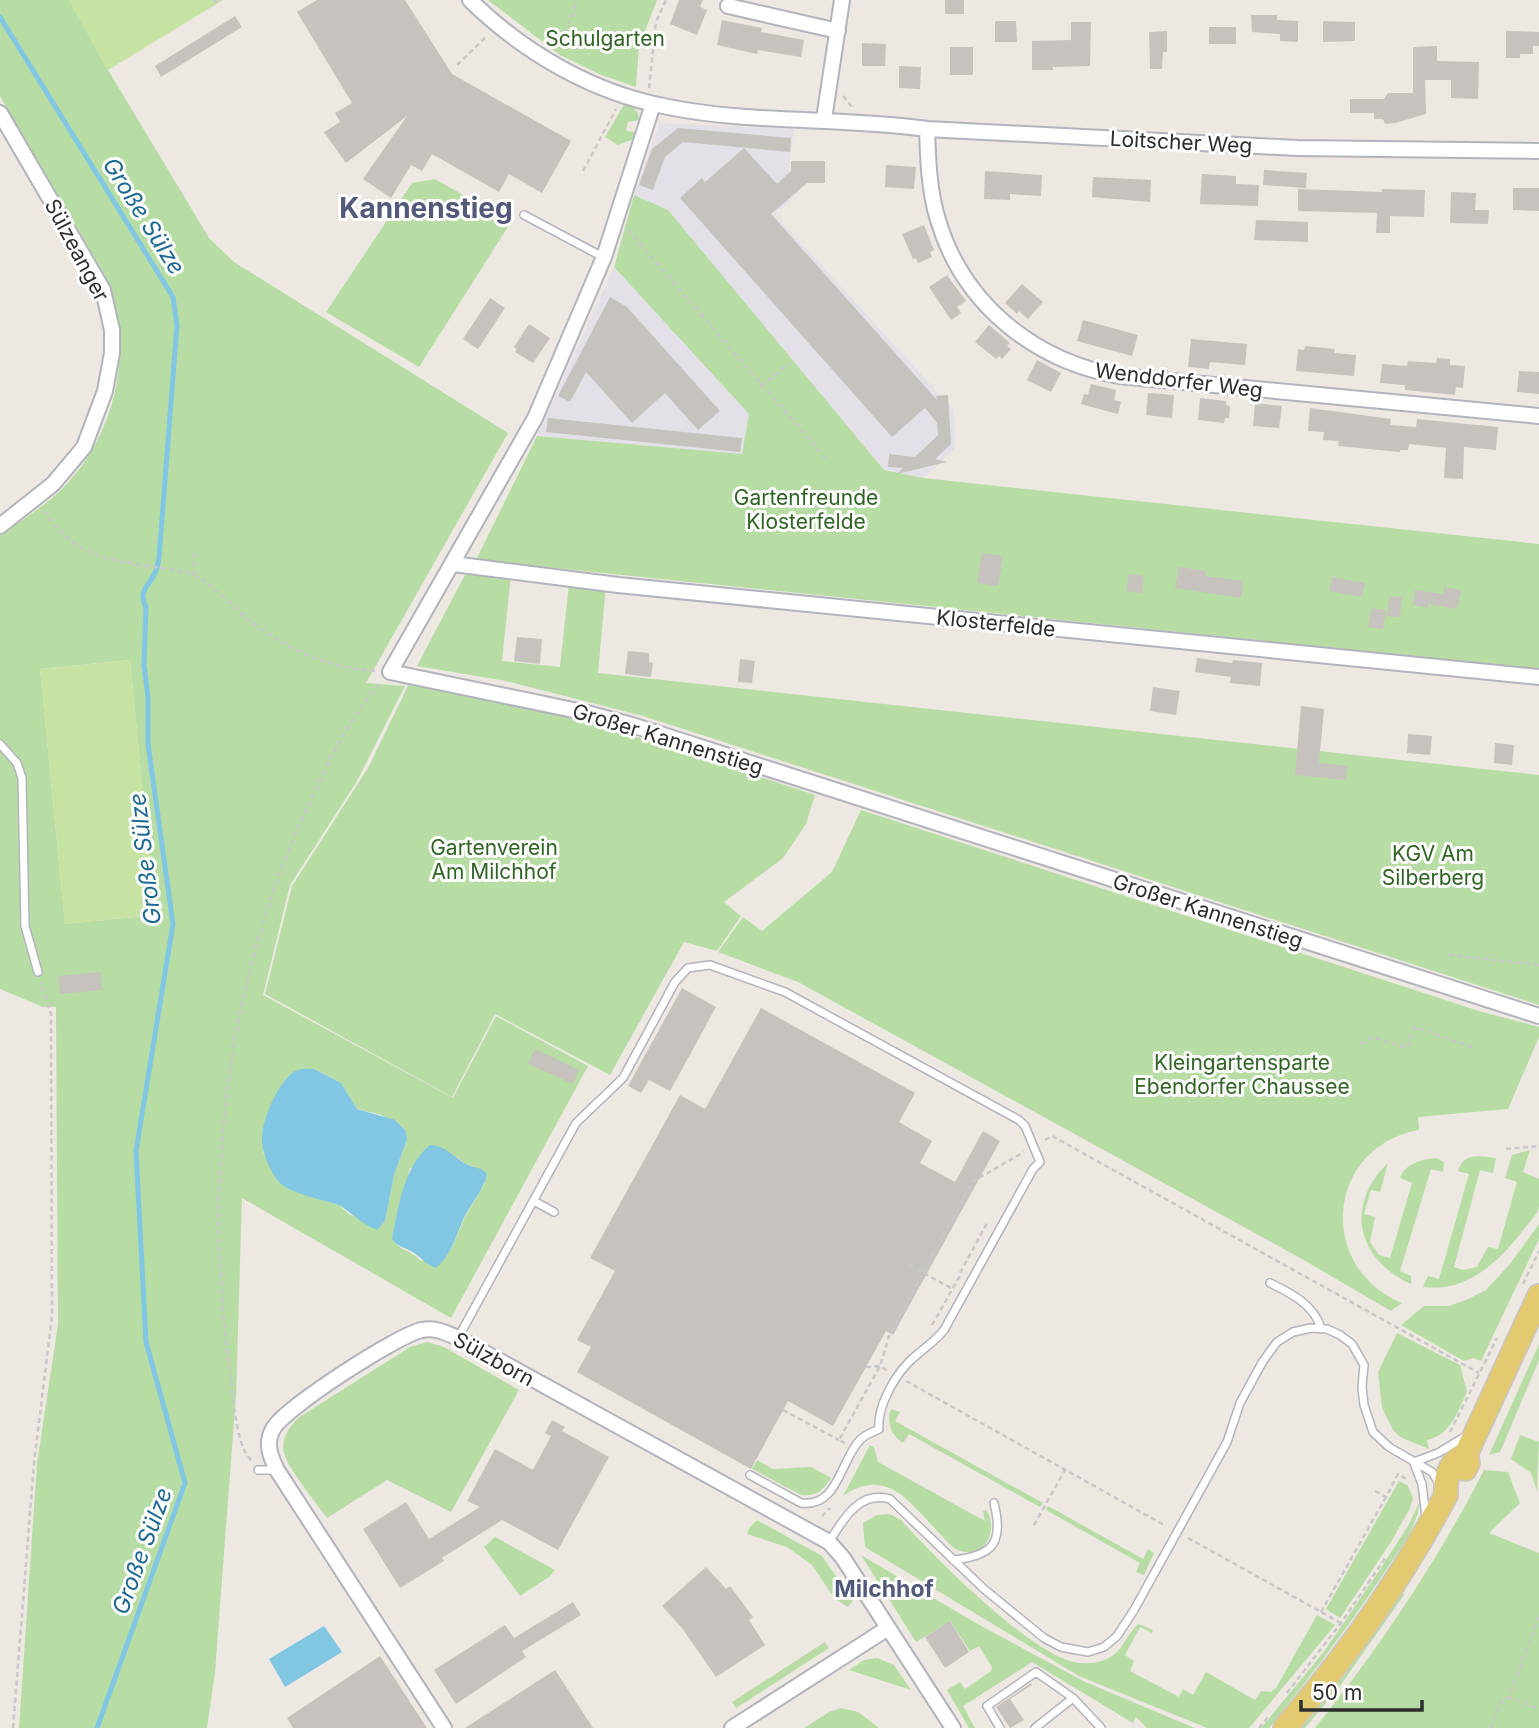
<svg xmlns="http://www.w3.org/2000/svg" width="1539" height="1728" viewBox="0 0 1539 1728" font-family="Inter,sans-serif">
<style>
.industrial{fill:#e3e1e7}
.green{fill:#b7dda5;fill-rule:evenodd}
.pitch{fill:#c6e3a2}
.water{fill:#81c7e3}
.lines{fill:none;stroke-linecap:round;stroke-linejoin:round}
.stream{stroke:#81c7e3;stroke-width:5}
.building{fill:#c6c2bd}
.service-casing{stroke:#b2b3bc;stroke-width:10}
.minor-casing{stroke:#b2b3bc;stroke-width:18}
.primary-casing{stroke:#c8c8c8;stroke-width:26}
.path{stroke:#c8c8c8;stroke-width:2.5;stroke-dasharray:5 3.5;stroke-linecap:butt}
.service{stroke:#fff;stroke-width:7}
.minor{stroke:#fff;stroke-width:14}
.primary{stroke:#e3ca71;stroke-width:23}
.labels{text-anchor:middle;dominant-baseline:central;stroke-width:6;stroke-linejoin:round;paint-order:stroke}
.park-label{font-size:21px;fill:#306424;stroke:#fff}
.street-label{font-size:21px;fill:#2d2d2d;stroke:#fff}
.water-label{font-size:23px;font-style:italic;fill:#1d6892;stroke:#fff}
.neighbourhood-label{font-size:23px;font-weight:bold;fill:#52597a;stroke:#fff}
.district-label{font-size:28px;font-weight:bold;fill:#52597a;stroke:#fff}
</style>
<rect width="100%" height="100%" fill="#ede8e2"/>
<path class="industrial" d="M660 123 794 129 787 177 799 192 775 215 954 410 955 449 923 478 884 470 668 211 634 195Z
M614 267 749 414 742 455 537 436Z"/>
<path class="green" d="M0 0H69L108 70 209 238 234 262 508 433 366 683 405 686 357 781 290 885 263 995 453 1098 496 1016 588 1066 451 1318 242 1198 236 1395 215 1672 207 1728H19L37 1464 58 1324 56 1007H43L0 989V536C22 520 45 506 64 487 116 434 135 348 107 279L0 96ZM130 660 155 915 65 924 40 669ZM314 1069 341 1083 357 1109 382 1115 407 1139 394 1175 385 1221 350 1215 339 1205 302 1194 278 1181 263 1152ZM458 1158 465 1164 475 1167 485 1183 465 1217 451 1249 421 1261C412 1251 399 1250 392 1239L410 1168Z
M488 0H657L639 46 636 87 599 74 560 55Z
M625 103C633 106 639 110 639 120L628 122 626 131 637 132 634 139 618 145 605 137Z
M435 179 511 222 419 367 326 312 412 183Z
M634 195 668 210 884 470 923 478 1539 544V669L476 560 537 436 742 454 749 414 614 267Z
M468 569 511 575 502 661 560 667 569 584 606 586 598 673 1539 775V1005L643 716 506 681 417 666Z
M409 684 557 715 651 741 815 795 806 824 783 858 724 902 741 916 717 951 684 942 610 1075 495 1014 452 1097 265 994 292 886 368 768Z
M861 810 1479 1011 1539 1027V1037L1508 1109 1418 1117 1419 1130C1327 1146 1315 1267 1402 1303L1391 1311 1302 1259 798 982 718 952 743 917 762 931 832 872Z
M1530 1150 1523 1172 1539 1179C1539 1187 1539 1198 1539 1206 1538 1214 1529 1223 1524 1229 1500 1261 1467 1293 1423 1287L1428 1276 1439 1279 1469 1174 1458 1171C1463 1152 1481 1156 1496 1158L1493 1173 1480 1170 1454 1267 1463 1270 1477 1267 1488 1247 1498 1249 1517 1182 1505 1178 1512 1155Z
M1436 1158 1444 1162 1443 1172 1431 1169 1400 1271 1411 1276V1284C1357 1260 1344 1205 1388 1163L1380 1192 1371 1190 1364 1214 1375 1217 1370 1242 1379 1255 1390 1258 1412 1183 1400 1178C1405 1164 1422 1159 1436 1158Z
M1539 1224V1239L1481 1361 1473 1358 1464 1361 1401 1325 1424 1306H1449L1468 1299 1486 1290 1509 1265Z
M1397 1333 1460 1365 1467 1392C1457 1412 1451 1435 1427 1440L1429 1449 1400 1437 1393 1430 1382 1408 1378 1372Z
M427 1342 444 1347 519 1390 451 1512 387 1480 327 1518C317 1504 287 1467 284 1453 281 1439 289 1427 298 1418L410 1347Z
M1539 1344V1360L1500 1452 1489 1455Z
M891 1409 900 1412 895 1421 1043 1503 1040 1507 909 1434 903 1443C891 1435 886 1422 891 1409Z
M1520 1435 1539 1442 1537 1491 1531 1473 1511 1459Z
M870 1445 874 1447 878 1462 985 1521 983 1511 986 1510C999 1528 986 1559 961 1551 952 1549 946 1540 940 1534 912 1505 887 1465 843 1496Z
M757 1460 773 1469 811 1467 831 1478C824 1490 815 1497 801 1495L752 1469Z
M1484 1470 1508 1472 1520 1503 1489 1533 1539 1553V1728H1315C1377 1651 1439 1559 1484 1470Z
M1399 1481 1408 1486 1413 1498 1410 1508 1391 1542 1340 1618 1326 1609Z
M1420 1501C1417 1529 1398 1551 1384 1573 1350 1625 1312 1674 1274 1722L1269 1728H1261L1323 1653 1377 1574 1408 1526Z
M1048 1506 1143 1559 1148 1549 1154 1553 1144 1575 1136 1572 1140 1563 1046 1510Z
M890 1514 901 1520C935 1558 1024 1647 1070 1661 1080 1664 1091 1664 1102 1661 1124 1654 1125 1634 1139 1624L1153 1630 1152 1633 1140 1627 1125 1655 1134 1661 1130 1671 1179 1697 1183 1689 1193 1695 1206 1672 1255 1700 1261 1691 1271 1692 1276 1688 1317 1615 1335 1625 1249 1728H1207L1079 1676 865 1547 863 1523 877 1515Z
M757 1520 822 1556 853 1600 848 1607 835 1599 812 1565 787 1547 747 1534 749 1528Z
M495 1537 555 1570 549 1577 520 1596 484 1547Z
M861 1555 974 1622 1085 1682 1195 1728H1147L1136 1717 1133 1723 1032 1662 963 1706 975 1728H969L947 1690 960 1682 965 1689 991 1671 992 1667 979 1646 970 1651 950 1621 916 1642Z
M1402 1591 1404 1595 1340 1686 1305 1728H1299Z
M825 1642 829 1648 736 1708 732 1702Z
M877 1658 894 1665 911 1690 849 1670 864 1660Z
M841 1708 858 1712 879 1728H804L829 1712Z"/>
<path class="pitch" d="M69 0H223L108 70Z
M130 660 155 915 65 924 40 669Z"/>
<path class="water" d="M314 1069 341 1083 357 1109 395 1120 405 1130 407 1139 394 1175 385 1221 377 1230C360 1224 348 1208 336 1204 322 1200 291 1193 281 1184 271 1174 262 1153 262 1140 261 1121 280 1076 298 1070 302 1068 310 1069 314 1069Z
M430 1145C447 1146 453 1157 466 1164 475 1169 481 1166 487 1174 484 1189 473 1201 466 1214 456 1233 453 1254 436 1268 425 1264 420 1256 411 1251 403 1247 398 1247 392 1239 399 1205 403 1168 430 1145Z
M324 1626 342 1652 285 1687 269 1659Z"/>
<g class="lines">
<path class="stream" d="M0 17 173 297 177 325 159 558C158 564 157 570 154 575 147 588 138 592 146 607L144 665 148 697V744L173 924 136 1151 146 1342 185 1483 97 1728"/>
</g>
<path class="building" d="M317 0H405L452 74 571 141 542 193 509 174 499 192 432 154 422 171 411 165 391 198 363 179 407 116 346 163 324 132 340 122 335 113 352 103 297 12Z
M679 0H703L700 7 707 10 697 35 670 24Z
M945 0H964V14H945Z
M1251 15H1277V20L1298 21V42L1280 41V34L1252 32Z
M235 16 242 27 161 77 155 66Z
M722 20 762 28 761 32 804 40 801 57 758 50 757 54 717 45Z
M995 21H1016L1017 42H995Z
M1323 21 1355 22V41L1323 42Z
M1071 22H1091L1090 66 1053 67V70H1032V41L1071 40Z
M1209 27H1236V44H1209Z
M1167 31V52H1163L1162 69H1150L1149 32Z
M1506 31 1539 32V46H1533V54H1520V58H1506Z
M862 43 886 44 885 66H862Z
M1437 46V61L1479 62 1478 99 1451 98V80H1425L1426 114 1395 123 1385 124 1383 119H1374V113H1350V99H1384L1388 93H1413V47Z
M950 47H973V75H950Z
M899 66 921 67 920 89 899 88Z
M678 128 791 138 790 152 683 142 665 157 653 190 639 185 652 149Z
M744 148 777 184 791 171V161H825V183H807L771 214 937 400 936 396 948 395 951 444 935 459 947 462 897 474 903 468 888 467 889 454 915 457 938 435 937 423 925 408 892 437 680 198 702 178 705 182Z
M886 165 916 167 914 189 885 187Z
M1264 170 1307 173 1306 188 1263 185Z
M985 171 1042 175 1041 196 1010 194V200L984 199Z
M1202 174 1236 176V184L1259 185 1258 206 1200 204Z
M1093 177 1151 180 1150 202 1092 197Z
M1513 188H1539V211L1513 210Z
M1298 189 1382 192V189L1425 190 1424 217 1390 216V233H1376L1377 213 1298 211Z
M1451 192 1476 193 1475 210H1489L1488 224 1450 223Z
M1256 220 1308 222V242L1254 240Z
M924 225 934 250 930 252 932 257 918 263 916 258 913 259 902 234Z
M947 275 966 301 957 307 961 313 951 320 929 287Z
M1022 284 1043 302 1028 319 1019 311 1017 314 1005 303Z
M610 297 627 307 720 411 698 430 665 393 632 423 586 372 570 402 558 396Z
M490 298 505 308 478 349 463 339Z
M1083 320 1138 335 1132 356 1077 341Z
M529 324 550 338 533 363 515 352 517 349 514 347Z
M989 325 1010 343 1007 346 1011 349 1002 359 999 356 996 359 975 342Z
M1191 339 1247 344 1245 365 1210 362 1209 369 1188 367Z
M1305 346 1335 349 1334 353 1356 355 1354 376 1296 371 1298 349 1304 350Z
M1437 358 1450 359V365L1465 366 1463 388 1456 387 1455 395 1405 390V385L1380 383 1382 364 1407 366 1408 361 1436 363Z
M1037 360 1061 373 1051 392 1027 380Z
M1519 371 1539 372V394L1517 392Z
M1091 384 1116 390 1114 400 1121 402 1118 414 1081 404 1084 394 1088 395Z
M1148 393 1174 395 1172 418 1146 415Z
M1200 398 1226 401V405L1230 406 1229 418H1225L1224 423 1198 420Z
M1255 403 1282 406 1279 428 1253 426Z
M1310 408 1391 419 1390 425 1416 427 1417 419 1498 427 1496 450 1464 447 1463 479 1444 478 1446 448 1409 444 1408 450H1400V452L1338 446 1339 441 1323 440 1324 432 1308 431Z
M548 418 742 438 740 452 546 432Z
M982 553 1003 556 998 586 977 583Z
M1179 567 1206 571V576L1243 581 1241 598 1175 588Z
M1129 574 1144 576 1142 593 1126 591Z
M1332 577 1365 583 1362 597 1329 591Z
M1444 587 1461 590 1457 609 1428 604V608L1413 605 1415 590 1443 594Z
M1390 596 1402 597 1400 617 1387 616Z
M1371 608 1386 610 1383 629 1368 627Z
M517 637 542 639 540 664 514 661Z
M628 651 649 653V662L653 663 651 677 625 674Z
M1197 658 1232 663 1233 660 1262 663 1260 686 1230 683 1231 677 1195 672Z
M740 659 755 661 752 683 738 682Z
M1153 687 1180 691 1176 715 1150 711Z
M1301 706 1324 709 1319 763 1347 766 1345 780 1295 775Z
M1408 734 1432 736 1430 755 1407 753Z
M1495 743 1514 745 1512 765 1494 763Z
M101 972 102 990 60 994 58 976Z
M682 988 716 1007 670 1091 649 1080 641 1093 628 1086Z
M761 1008 915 1093 899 1122 932 1141 920 1163 955 1182 983 1131 1000 1141 893 1335 886 1331 833 1426 788 1401 751 1469 577 1372 591 1347 577 1340 615 1271 590 1258 680 1095 705 1109Z
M535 1049 579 1070 573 1084 528 1064Z
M552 1420 565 1427 562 1431 609 1457 558 1550 502 1520 442 1558 444 1561 400 1588 363 1529 406 1502 429 1539 480 1507 467 1501 495 1449 533 1470 551 1436 545 1433Z
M706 1567 726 1589 730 1586 753 1617 749 1620 765 1645 716 1677 682 1628 662 1606Z
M573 1602 581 1615 522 1651 526 1657 456 1704 434 1670 505 1625 514 1638Z
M950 1621 969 1652 945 1668 925 1637Z
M380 1656 427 1728H293L287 1718Z
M555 1670 593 1728H465Z
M1031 1683 1032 1685 1010 1699 1024 1720 1010 1728 996 1707Z"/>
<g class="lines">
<defs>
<path id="service" d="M524 215 603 257
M0 744 17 763 22 778 25 926 38 972
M534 1201 554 1212
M1270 1283C1291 1293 1314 1305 1321 1328
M458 1338 576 1123 623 1078 675 982 688 968 710 965 785 992 1019 1120 1025 1126 1040 1162 1033 1169 944 1330C933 1344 919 1351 907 1364 893 1379 877 1408 879 1429 873 1432 864 1435 860 1440 840 1461 838 1508 801 1503L750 1475
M1414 1462 1438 1453 1466 1436
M1414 1463 1422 1484 1426 1516
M258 1470H277
M829 1542C843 1520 859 1490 890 1499L984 1589 1044 1638 1061 1647 1088 1652 1104 1647 1117 1636 1134 1610 1227 1442 1240 1403 1263 1361 1277 1342 1293 1332 1311 1328 1327 1329 1340 1335 1352 1344 1364 1365 1362 1387 1364 1405 1373 1432 1389 1447 1432 1472 1440 1485
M953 1560C993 1556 1004 1543 994 1503
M1000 1728 987 1706 1036 1672 1073 1698 1101 1728
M1035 1728 1073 1698"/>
<path id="minor" d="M470 0C524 53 593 93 668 107 753 124 841 117 927 129L1297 148 1539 151
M728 6 838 31
M653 104 604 257 535 418 390 672 583 712 632 725 1539 1016
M0 113 103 290 112 330V353L105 391 84 447 53 484 0 526
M824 119 842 0
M927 129C928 160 929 191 938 220 963 304 1034 361 1119 376L1539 416
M453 564 618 585 1539 677
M444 1728 277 1470C270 1456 265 1443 273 1429 283 1409 399 1334 422 1330 435 1327 446 1333 458 1338L829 1542 843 1558 953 1728
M732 1728 888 1628"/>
<path id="primary" d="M1465 1469 1468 1463 1466 1454 1539 1296
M1285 1728C1346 1657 1402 1578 1446 1495 1445 1477 1449 1462 1466 1454"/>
</defs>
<use href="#service" class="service-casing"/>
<use href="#minor" class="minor-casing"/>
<use href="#primary" class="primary-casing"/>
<path class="path" d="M213 0 216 2 219 0
M557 48 574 12 576 0
M457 65 487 36
M649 88 656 22 666 0
M843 96 852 107
M583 171 616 109
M628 230 828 461
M761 386 790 363
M43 511C77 556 101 559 154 567 168 569 183 570 196 576 212 584 227 601 241 613 281 647 325 668 377 671
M194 575 195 553
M1449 955 1539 965
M1361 1044 1373 1037 1407 1048 1415 1027 1472 1047
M1045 1140 1052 1136 1479 1373
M1506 1149 1539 1146
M909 1265 951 1288
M960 1273 987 1223
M1523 1284 1539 1251
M932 1325 961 1274
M866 1367 880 1366 888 1371
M906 1381 1166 1526
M783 1410 839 1440
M1450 1432 1497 1338
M845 1443 839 1440 880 1366 889 1336 972 1182 1024 1152
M251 1460C235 1446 233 1390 230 1369 202 1177 228 971 313 795 332 755 351 716 381 682
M1375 1491 1386 1497 1398 1474 1408 1480
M822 1516 830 1508
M1034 1525 1065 1470
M1188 1538 1341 1623
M1321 1612 1386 1497
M1539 1616 1509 1697 1539 1709
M1287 1693 1341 1623 1386 1557
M13 1728 34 1463 52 1316 51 1014 41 982
M1259 1728 1268 1717
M1491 1728 1501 1701 1509 1697"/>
<use href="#service" class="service"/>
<use href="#minor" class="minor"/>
<use href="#primary" class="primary"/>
</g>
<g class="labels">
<g class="park-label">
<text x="605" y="38">Schulgarten</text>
<text x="806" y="497">Gartenfreunde<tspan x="806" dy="24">Klosterfelde</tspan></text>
<text x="494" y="847">Gartenverein<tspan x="494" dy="24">Am Milchhof</tspan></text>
<text x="1433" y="853">KGV Am<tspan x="1433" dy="24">Silberberg</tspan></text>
<text x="1242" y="1062">Kleingartensparte<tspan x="1242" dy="24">Ebendorfer Chaussee</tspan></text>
</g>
<g class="street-label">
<text transform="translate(1181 142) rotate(3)">Loitscher Weg</text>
<text transform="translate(77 250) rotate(62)">Sülzeanger</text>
<text transform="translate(1179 380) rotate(7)">Wenddorfer Weg</text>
<text transform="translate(996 623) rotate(6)">Klosterfelde</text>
<text transform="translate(668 739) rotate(17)">Großer Kannenstieg</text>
<text transform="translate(1208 911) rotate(18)">Großer Kannenstieg</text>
<text transform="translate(494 1359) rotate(29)">Sülzborn</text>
</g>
<g class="water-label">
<text transform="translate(144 216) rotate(58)">Große Sülze</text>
<text transform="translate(145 859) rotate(-97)">Große Sülze</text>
<text transform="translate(142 1551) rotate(-70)">Große Sülze</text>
</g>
<g class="neighbourhood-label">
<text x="884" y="1589">Milchhof</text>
</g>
<g class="district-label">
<text x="426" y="208">Kannenstieg</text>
</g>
</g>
<path d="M1301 1700v10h121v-10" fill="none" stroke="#2d2d2d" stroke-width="3.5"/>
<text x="1312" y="1700" font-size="21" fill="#2d2d2d" stroke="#ffffff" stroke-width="5" paint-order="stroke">50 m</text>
</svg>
